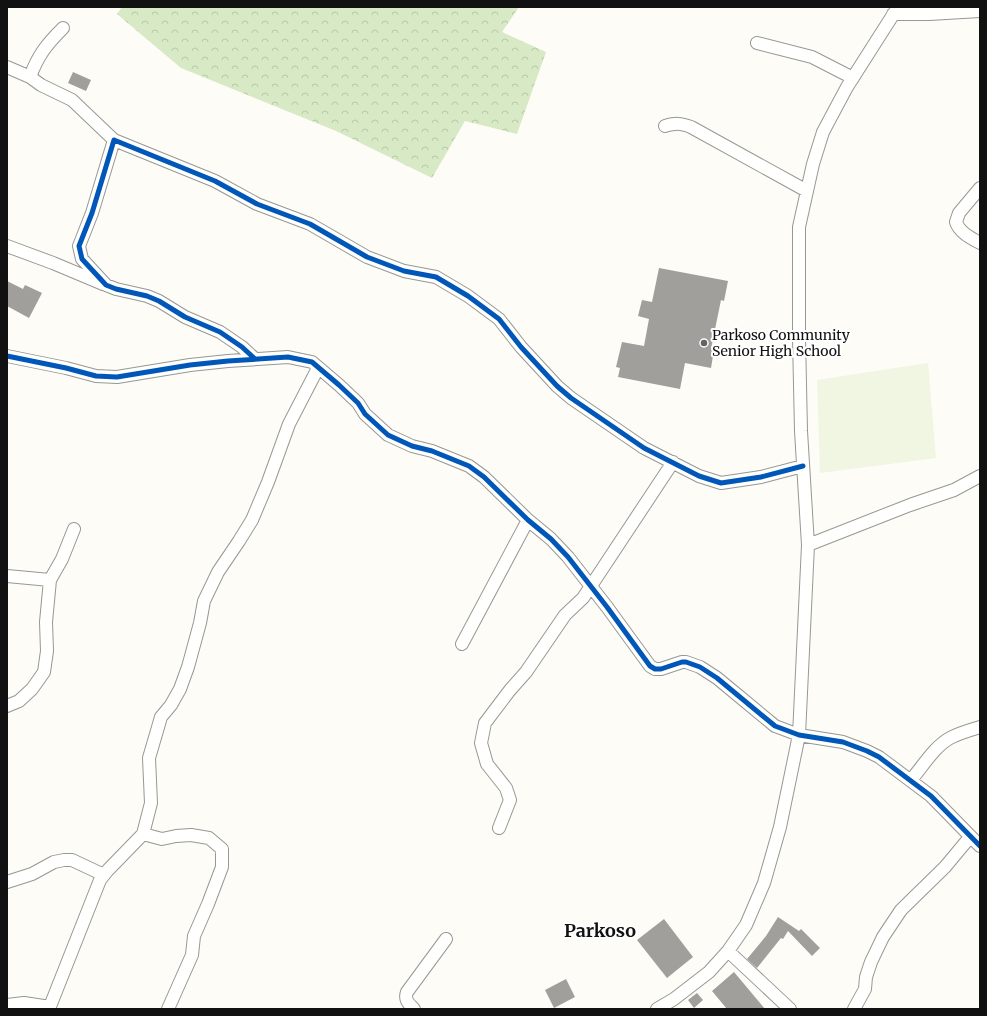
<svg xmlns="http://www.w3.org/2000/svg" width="987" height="1016" viewBox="0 0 987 1016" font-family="Merriweather,serif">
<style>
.forest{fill:url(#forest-crowns)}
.pitch{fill:#f0f6e1}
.building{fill:#a19f9c}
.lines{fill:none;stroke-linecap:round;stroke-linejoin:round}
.minor-casing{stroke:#979795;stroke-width:14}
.minor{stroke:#fffffe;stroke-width:12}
.cycleway-casing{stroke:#fff;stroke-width:8}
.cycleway{stroke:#0057b8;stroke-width:5}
.poi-dot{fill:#646362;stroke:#fff;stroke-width:1.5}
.labels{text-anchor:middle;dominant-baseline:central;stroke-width:4;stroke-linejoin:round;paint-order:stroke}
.poi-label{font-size:14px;fill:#111;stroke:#fff;text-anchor:start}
.district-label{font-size:18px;font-weight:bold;fill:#111;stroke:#fff}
</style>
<defs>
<pattern id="forest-crowns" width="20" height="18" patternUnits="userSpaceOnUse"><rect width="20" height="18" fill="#d8eac5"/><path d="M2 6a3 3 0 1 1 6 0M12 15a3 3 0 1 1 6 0" fill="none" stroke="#b8c8a8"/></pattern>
</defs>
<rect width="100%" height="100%" fill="#fdfcf7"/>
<path class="forest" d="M122 7H519L502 32 546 52 517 134 465 121 432 178 336 131 181 68 117 14Z"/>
<path class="pitch" d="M928 363 936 458 820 473 817 380Z"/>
<path class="building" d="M73 72 91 80 86 91 68 83Z
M659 268 728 281 724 301 721 300 711 349 714 350 711 368 685 363 680 389 618 377 620 368 616 367 622 342 644 346 649 319 638 316 642 300 652 302Z
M7 281 23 289 25 285 42 293 29 318 7 306Z
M778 917 799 931 801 929 820 948 812 956 788 931 783 939 781 938 757 968 747 959 766 936Z
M664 919 693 957 667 978 637 940Z
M734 972 765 1009H727L712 991Z
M566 979 575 997 554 1008 545 990Z
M697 993 703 1000 694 1008 688 1000Z"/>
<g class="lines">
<defs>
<path id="minor" d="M893 14H929L980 11
M757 43 812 57 853 78
M7 67 30 77 41 85 72 100 114 140
M30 77C38 55 47 44 63 28
M665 126C676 123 680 123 691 127L807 191
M980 188 959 213 956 222C959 232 971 238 980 243
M7 246 53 263 103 284
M7 356 66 368 96 376 117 377 190 365 228 361 288 357 312 362 339 385 358 403 365 414 388 435 412 446 432 451 469 466 484 477 528 520 551 539 568 557 607 607 650 666 655 669H661L682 662H686L700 667 717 678 775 726 799 735 843 742 867 751 879 757 931 796 980 846
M255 359 242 347 220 332 185 317 159 301 147 296 116 289 106 285 82 259 79 246 92 213 114 140 215 181 257 204 310 224 367 257 404 271 436 277 468 296 499 319 521 347 557 386 571 398 644 448 699 476 721 483 761 477 803 466
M808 545 910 505 954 490 980 476
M7 576 50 580
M462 644 528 520
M7 706 19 701 32 689 44 672 47 651 46 622 50 580 62 559 74 529
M911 780C923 766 934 747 950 738 959 733 970 730 980 727
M499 828 510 800 506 788 487 764 481 743 485 723 510 690 526 672 565 615 583 598 673 462
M7 882 32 874 54 862 64 860H72L104 875
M728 951 790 1009
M7 1005 24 1003 50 1007
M49 1009 100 880 108 870 143 834
M168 1009 192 955 194 936 208 904 222 867V849L209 838 191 835 176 836 162 839 143 834 151 803 149 758 161 717 171 705 180 689 188 667 200 623 204 601 218 572 239 541 252 520 268 482 289 424 318 368
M414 1009C409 1004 404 1000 407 992L446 939
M657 1009 674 999 709 972 728 951 746 925 764 883 780 827 799 735 808 545 801 431 799 338V227L813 164 823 132 847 87 898 7
M854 1009 865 989 866 977 871 962 883 937 901 910 945 867 970 837"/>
</defs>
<use href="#minor" class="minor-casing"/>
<use href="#minor" class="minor"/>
<defs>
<path id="cycleway" d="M7 356 66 368 96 376 117 377 190 365 228 361 288 357 312 362 339 385 358 403 365 414 388 435 412 446 432 451 469 466 484 477 528 520 551 539 568 557 607 607 650 666 655 669H661L682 662H686L700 667 717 678 775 726 799 735 843 742 867 751 879 757 931 796 980 846
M255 359 242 347 220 332 185 317 159 301 147 296 116 289 106 285 82 259 79 246 92 213 114 140 215 181 257 204 310 224 367 257 404 271 436 277 468 296 499 319 521 347 557 386 571 398 644 448 699 476 721 483 761 477 803 466"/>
</defs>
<use href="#cycleway" class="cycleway-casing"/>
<use href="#cycleway" class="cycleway"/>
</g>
<circle class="poi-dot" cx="704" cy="343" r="4"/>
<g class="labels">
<g class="poi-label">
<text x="712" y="335">Parkoso Community<tspan x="712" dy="16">Senior High School</tspan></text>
</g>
<g class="district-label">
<text x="600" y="930">Parkoso</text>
</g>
</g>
<rect width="987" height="1016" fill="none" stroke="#111111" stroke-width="16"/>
</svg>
